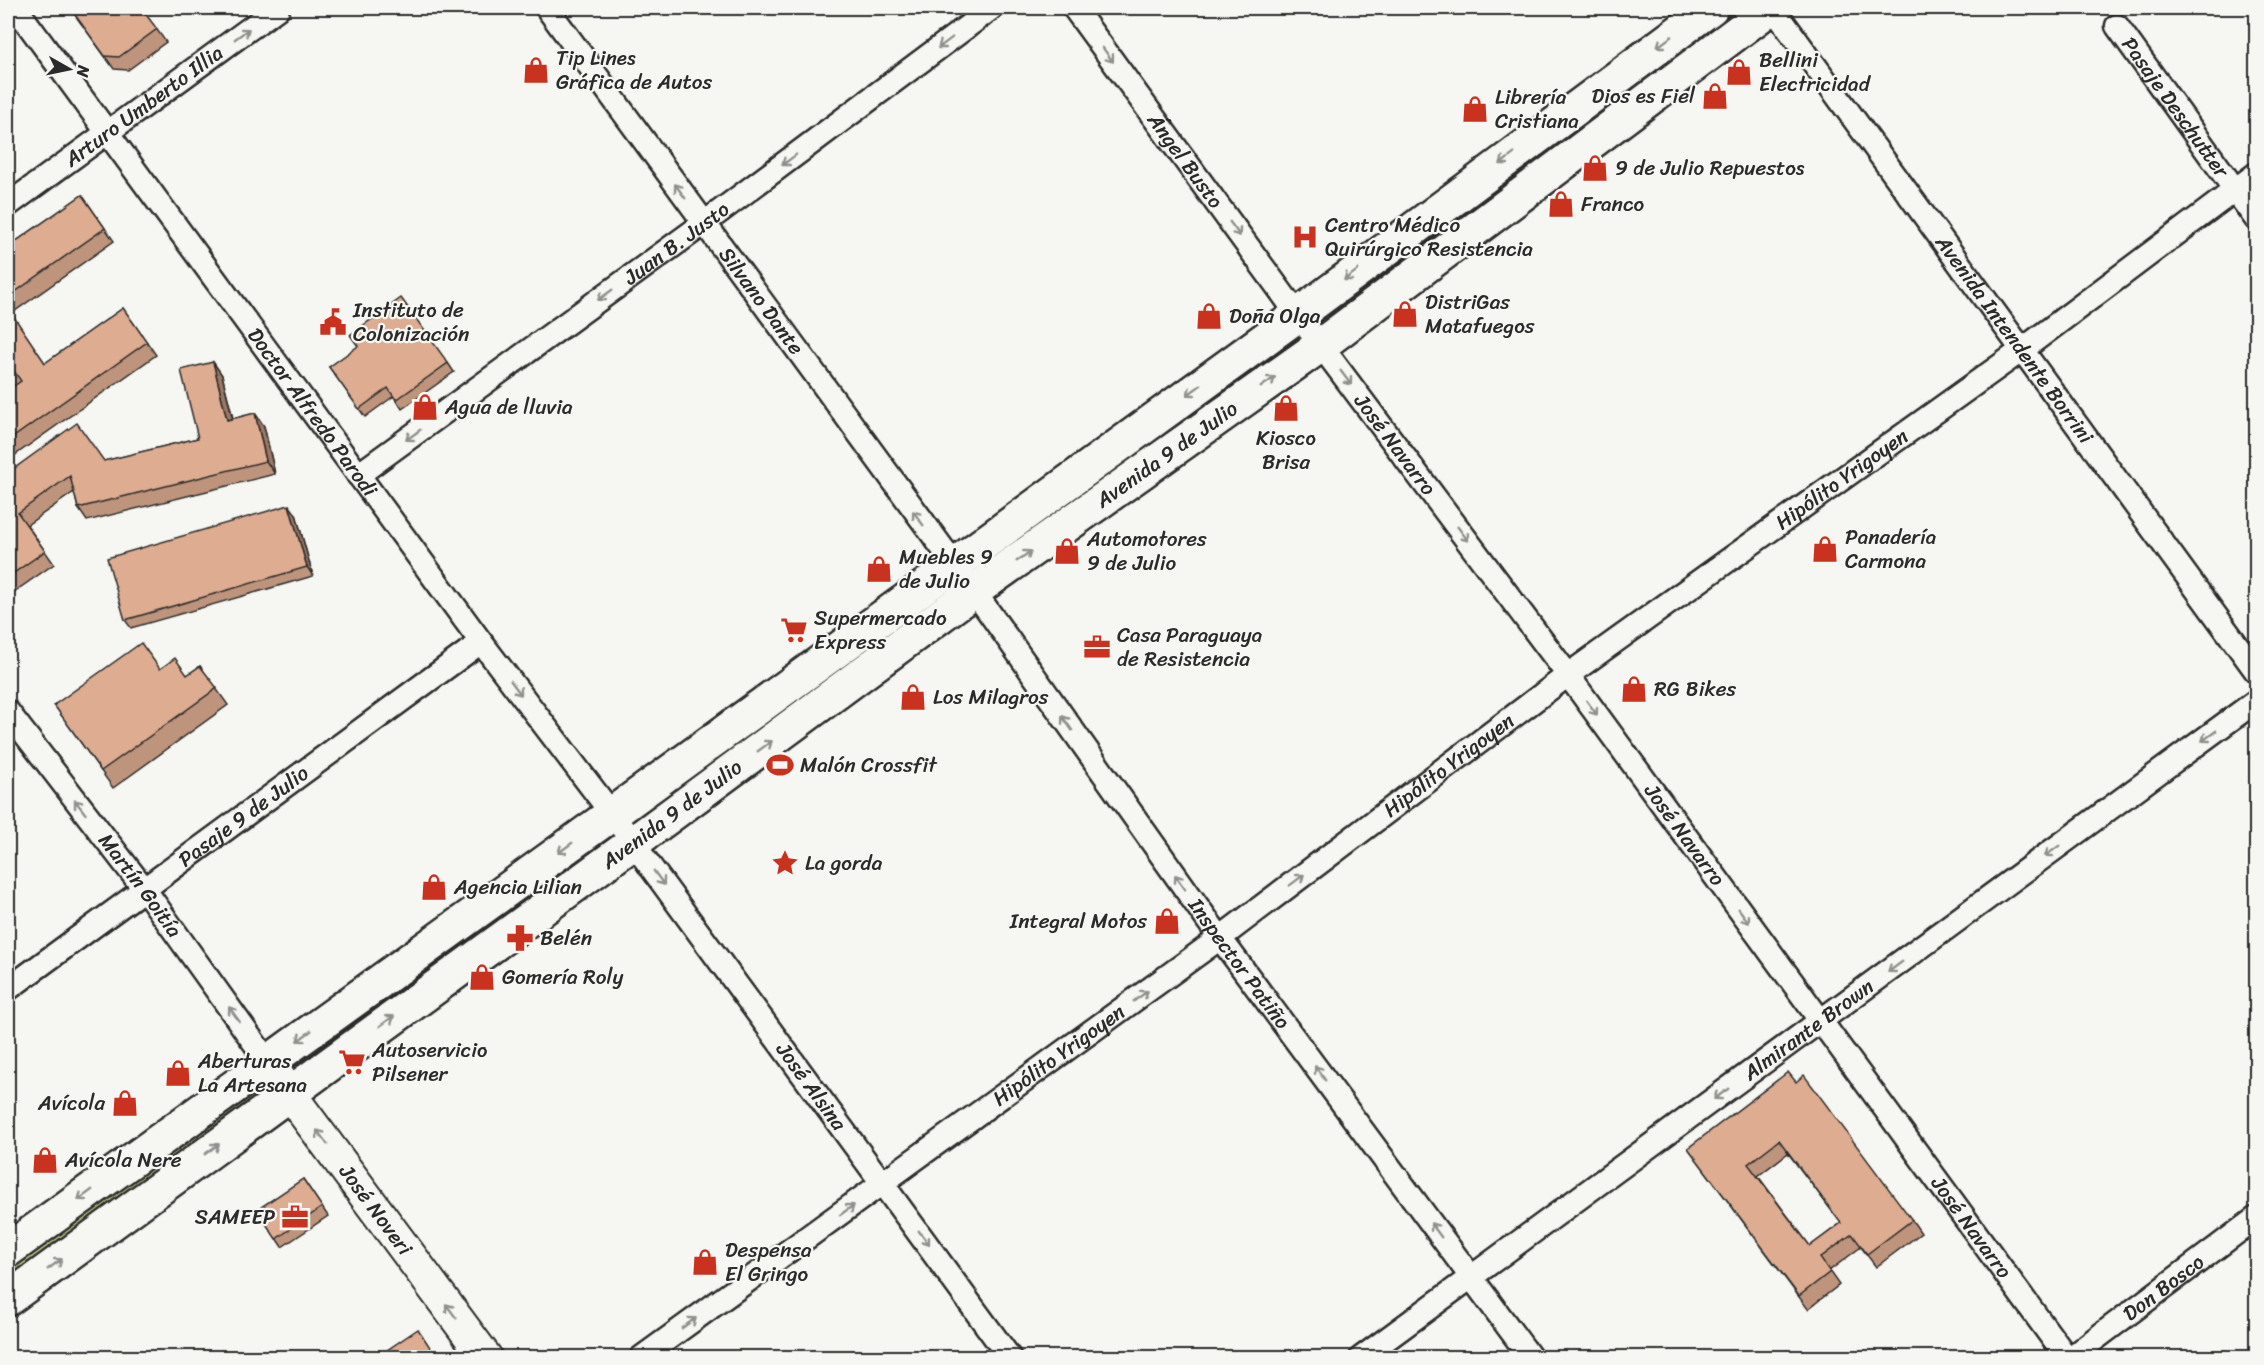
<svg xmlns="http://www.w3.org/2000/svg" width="2264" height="1365" viewBox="0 0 2264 1365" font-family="Sriracha,sans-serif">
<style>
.green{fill:#c9da8e;stroke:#7a825c;stroke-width:1.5}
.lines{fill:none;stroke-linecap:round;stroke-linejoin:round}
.street-casing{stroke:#2b2b2b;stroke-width:27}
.secondary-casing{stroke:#2b2b2b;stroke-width:36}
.primary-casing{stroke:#2b2b2b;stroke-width:38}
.street{stroke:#f6f6f2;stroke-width:22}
.secondary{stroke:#f6f6f2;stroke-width:32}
.primary{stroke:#f6f6f2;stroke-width:33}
.wall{fill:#bf947c;stroke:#2b2b2b;stroke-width:1.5;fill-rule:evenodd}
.shaded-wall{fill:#9b7865;stroke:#2b2b2b;stroke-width:1.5}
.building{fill:#deac90;stroke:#2b2b2b;stroke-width:1.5;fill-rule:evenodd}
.oneway{stroke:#90908e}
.labels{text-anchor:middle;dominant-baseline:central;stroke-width:4.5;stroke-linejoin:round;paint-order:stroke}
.poi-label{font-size:21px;fill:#2b2b2b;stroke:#f6f6f2;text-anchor:start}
.street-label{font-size:21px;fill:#2b2b2b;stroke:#f6f6f2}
</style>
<rect width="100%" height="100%" fill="#f6f6f2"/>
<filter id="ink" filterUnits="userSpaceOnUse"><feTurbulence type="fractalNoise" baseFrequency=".0167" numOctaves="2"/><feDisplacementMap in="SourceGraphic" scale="12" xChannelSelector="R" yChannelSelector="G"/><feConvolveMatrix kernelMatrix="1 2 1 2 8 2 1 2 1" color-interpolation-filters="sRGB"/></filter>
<g filter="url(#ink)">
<path class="green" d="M1727 11 1735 23 1330 318 1322 306Z
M1288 330 1295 341 991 562 984 551Z
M609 827 617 838 315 1061 308 1050Z
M256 1085 265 1096 8 1280V1263Z"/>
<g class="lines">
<defs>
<g id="street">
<path id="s1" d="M16 8 481 642 612 814 1010 1358"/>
<path id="s2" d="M547 8 974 591 1220 938 1531 1358"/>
<path id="s3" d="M1074 8 1298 315 1568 675 2067 1358"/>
<path id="s4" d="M1773 8 2256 671"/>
<path id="s5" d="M2117 26 2256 219"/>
<path id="s6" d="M8 205 278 8"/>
<path id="s7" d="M358 475 703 224 992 8"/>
<path id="s8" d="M8 712 145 890 268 1062"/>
<path id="s9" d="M8 989 481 642"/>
<path id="s10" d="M641 1358 1220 938 1568 675 2022 350 2256 174"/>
<path id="s11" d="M1361 1358 2256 701"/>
<path id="s12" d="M2070 1358 2256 1218"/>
</g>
<g id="secondary">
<path id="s13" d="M268 1062 289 1093 486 1358"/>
</g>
<g id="primary">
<path d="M8 1250 612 814 1298 315 1711 8"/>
<path id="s14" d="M8 1299 633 843 974 591 1321 345 1770 8"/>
</g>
</defs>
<use href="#street" class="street-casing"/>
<use href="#secondary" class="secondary-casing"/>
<use href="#primary" class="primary-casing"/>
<use href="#street" class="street"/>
<use href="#secondary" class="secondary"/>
<use href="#primary" class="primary"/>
</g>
<path class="wall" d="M70 8H141L166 42 128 70 114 69Z
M82 195 114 241 11 314 45 363 123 308 156 355 8 460V247Z
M213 362 222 375 233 418 264 426 275 474 87 521 78 508 74 492 27 525 54 564 8 596V473L104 461 198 438Z
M448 363 454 372 402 409 394 396 365 417 329 367Z
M296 514 313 576 131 628 125 620Z
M200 666 228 705 113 788 54 705 160 669 187 675Z
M1796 1082 1912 1220 1921 1233 1876 1267 1861 1247 1829 1271 1839 1285 1808 1309 1688 1148ZM1788 1153 1841 1223 1810 1246 1758 1176Z
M303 1179 328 1216 282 1247 257 1210Z"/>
<path class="shaded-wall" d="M213 362 222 375 236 432 227 420Z
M255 413 264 426 275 474 266 461Z
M289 505 296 514 313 576 307 567Z"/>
<path class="building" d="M70 8H141L157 29 119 57 105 56Z
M82 195 105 228 8 297V247Z
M401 298 448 363 396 400 388 388 359 409 329 367 358 346 350 335Z
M8 308 45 363 123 308 147 342 8 441V390L21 381 12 368 8 371Z
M213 362 227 420 255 413 266 461 78 508 70 476 18 513 45 551 8 577V473L77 423 104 461 198 438 181 370Z
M289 505 307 567 125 620 107 558Z
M141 643 160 669 175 658 187 675 200 666 217 688 101 771 54 705Z
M1788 1072 1796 1082 1804 1075 1912 1220 1867 1254 1852 1234 1820 1258 1830 1272 1799 1296 1688 1148ZM1779 1140 1841 1223 1810 1246 1748 1164Z
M303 1179 322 1207 276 1239 257 1210Z
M418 1329 437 1358H377V1357Z"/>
<defs><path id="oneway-shaft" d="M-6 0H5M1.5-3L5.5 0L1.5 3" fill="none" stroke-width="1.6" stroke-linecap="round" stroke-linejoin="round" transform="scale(1.5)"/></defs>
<g class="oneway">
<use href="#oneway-shaft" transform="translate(242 34) rotate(-36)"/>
<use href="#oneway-shaft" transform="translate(1664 42) rotate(143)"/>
<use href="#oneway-shaft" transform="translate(945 43) rotate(143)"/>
<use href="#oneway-shaft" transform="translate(1108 55) rotate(54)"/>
<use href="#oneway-shaft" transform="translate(1507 159) rotate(143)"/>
<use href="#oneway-shaft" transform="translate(789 160) rotate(143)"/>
<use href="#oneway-shaft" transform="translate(680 191) rotate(-126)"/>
<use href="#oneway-shaft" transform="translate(1235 229) rotate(54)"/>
<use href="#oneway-shaft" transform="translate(1351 275) rotate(143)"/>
<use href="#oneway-shaft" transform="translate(605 295) rotate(144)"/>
<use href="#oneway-shaft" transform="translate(1346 378) rotate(53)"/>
<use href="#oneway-shaft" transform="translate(1268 382) rotate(-35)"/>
<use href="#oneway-shaft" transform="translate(1194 390) rotate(144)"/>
<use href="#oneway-shaft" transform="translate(413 435) rotate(144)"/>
<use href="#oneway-shaft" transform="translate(918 518) rotate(-126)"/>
<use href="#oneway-shaft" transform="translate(1463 534) rotate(53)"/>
<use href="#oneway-shaft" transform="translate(1024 556) rotate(-35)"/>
<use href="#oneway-shaft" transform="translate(516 688) rotate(53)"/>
<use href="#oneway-shaft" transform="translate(1592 708) rotate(54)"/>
<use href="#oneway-shaft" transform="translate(1067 723) rotate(-125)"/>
<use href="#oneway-shaft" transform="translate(2209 736) rotate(144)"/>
<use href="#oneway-shaft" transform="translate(765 746) rotate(-36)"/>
<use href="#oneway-shaft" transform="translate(80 807) rotate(-128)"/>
<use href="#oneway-shaft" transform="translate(565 848) rotate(144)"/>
<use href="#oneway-shaft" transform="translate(2052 851) rotate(144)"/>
<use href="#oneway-shaft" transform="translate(659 878) rotate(54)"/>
<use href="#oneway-shaft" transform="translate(1297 880) rotate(-37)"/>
<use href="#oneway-shaft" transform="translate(1180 882) rotate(-125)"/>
<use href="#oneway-shaft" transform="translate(1744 916) rotate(54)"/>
<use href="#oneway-shaft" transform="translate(1895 967) rotate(144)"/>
<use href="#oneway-shaft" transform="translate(1141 996) rotate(-36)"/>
<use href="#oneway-shaft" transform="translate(234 1014) rotate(-126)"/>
<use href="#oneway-shaft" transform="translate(387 1021) rotate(-36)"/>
<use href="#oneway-shaft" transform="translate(304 1036) rotate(144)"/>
<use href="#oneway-shaft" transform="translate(1320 1073) rotate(-126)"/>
<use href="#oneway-shaft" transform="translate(1721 1094) rotate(144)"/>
<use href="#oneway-shaft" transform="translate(322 1137) rotate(-127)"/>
<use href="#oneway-shaft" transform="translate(212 1149) rotate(-36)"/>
<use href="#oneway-shaft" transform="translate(85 1195) rotate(144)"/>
<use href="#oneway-shaft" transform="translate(847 1210) rotate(-36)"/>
<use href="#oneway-shaft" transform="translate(1436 1230) rotate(-126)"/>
<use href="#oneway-shaft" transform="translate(924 1238) rotate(54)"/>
<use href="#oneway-shaft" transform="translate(55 1264) rotate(-36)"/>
<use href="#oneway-shaft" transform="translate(451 1311) rotate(-127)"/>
<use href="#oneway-shaft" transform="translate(689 1323) rotate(-36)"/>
</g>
</g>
<defs>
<symbol id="shop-bare" viewBox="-9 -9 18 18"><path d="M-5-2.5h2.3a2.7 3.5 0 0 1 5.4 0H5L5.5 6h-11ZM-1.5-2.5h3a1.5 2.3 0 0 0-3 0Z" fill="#c8321e" stroke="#f6f6f2" stroke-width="2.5" paint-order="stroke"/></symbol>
<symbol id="hospital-bare" viewBox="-9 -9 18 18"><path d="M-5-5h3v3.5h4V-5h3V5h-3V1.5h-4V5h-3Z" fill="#c8321e" stroke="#f6f6f2" stroke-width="2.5" paint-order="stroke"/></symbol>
<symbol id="civic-bare" viewBox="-9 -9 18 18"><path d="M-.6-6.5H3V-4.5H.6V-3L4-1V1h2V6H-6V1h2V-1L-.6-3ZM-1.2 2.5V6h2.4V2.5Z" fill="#c8321e" stroke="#f6f6f2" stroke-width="2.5" paint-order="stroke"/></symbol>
<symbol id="supermarket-bare" viewBox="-9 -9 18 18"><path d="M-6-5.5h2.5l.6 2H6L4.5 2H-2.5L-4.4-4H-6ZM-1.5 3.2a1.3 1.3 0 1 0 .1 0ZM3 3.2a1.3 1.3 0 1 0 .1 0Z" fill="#c8321e" stroke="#f6f6f2" stroke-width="2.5" paint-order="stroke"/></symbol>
<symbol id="office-bare" viewBox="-9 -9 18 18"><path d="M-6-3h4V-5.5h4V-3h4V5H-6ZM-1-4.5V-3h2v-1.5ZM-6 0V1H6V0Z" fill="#c8321e" stroke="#f6f6f2" stroke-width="2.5" paint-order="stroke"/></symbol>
<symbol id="stadium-bare" viewBox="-9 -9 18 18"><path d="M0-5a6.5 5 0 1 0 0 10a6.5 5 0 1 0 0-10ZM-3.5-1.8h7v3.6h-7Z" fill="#c8321e" stroke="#f6f6f2" stroke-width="2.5" paint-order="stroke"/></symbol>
<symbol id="sight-bare" viewBox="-9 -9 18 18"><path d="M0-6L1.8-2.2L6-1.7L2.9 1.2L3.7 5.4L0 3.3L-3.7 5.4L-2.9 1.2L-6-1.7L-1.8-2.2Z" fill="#c8321e" stroke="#f6f6f2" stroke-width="2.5" paint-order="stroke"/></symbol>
<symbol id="pharmacy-bare" viewBox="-9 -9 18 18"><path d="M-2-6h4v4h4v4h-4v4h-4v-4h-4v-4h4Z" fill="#c8321e" stroke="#f6f6f2" stroke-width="2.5" paint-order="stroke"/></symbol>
</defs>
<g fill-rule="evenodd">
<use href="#shop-bare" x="517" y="51" width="38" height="38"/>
<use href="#shop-bare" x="1720" y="53" width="38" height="38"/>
<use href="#shop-bare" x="1696" y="77" width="38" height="38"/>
<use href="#shop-bare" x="1456" y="90" width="38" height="38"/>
<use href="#shop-bare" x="1576" y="149" width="38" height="38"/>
<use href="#shop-bare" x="1542" y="185" width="38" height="38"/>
<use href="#hospital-bare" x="1286" y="218" width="38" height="38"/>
<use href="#shop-bare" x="1386" y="295" width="38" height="38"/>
<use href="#shop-bare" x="1190" y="297" width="38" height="38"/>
<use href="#civic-bare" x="314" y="303" width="38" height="38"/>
<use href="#shop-bare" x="406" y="388" width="38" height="38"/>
<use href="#shop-bare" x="1267" y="389" width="38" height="38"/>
<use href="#shop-bare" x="1806" y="530" width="38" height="38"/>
<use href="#shop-bare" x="1048" y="532" width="38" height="38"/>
<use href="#shop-bare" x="860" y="550" width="38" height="38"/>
<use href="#supermarket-bare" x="775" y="611" width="38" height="38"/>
<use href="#office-bare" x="1078" y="628" width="38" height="38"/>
<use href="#shop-bare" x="1615" y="670" width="38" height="38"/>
<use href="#shop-bare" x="894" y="678" width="38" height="38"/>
<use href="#stadium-bare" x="761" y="746" width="38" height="38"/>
<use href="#sight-bare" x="766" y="844" width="38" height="38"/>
<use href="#shop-bare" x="415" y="868" width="38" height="38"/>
<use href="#shop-bare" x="1148" y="902" width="38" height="38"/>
<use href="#pharmacy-bare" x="501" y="919" width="38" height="38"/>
<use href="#shop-bare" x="463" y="958" width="38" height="38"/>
<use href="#supermarket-bare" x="333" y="1043" width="38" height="38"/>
<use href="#shop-bare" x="159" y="1054" width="38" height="38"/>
<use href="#shop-bare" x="106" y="1084" width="38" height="38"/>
<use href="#shop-bare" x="26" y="1141" width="38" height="38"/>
<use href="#office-bare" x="276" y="1198" width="38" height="38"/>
<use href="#shop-bare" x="686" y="1243" width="38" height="38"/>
</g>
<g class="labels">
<g class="poi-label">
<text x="556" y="58">Tip Lines<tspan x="556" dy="24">Gráfica de Autos</tspan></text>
<text x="1759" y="60">Bellini<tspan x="1759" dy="24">Electricidad</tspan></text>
<text x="1695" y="96" text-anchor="end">Dios es Fiel</text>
<text x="1495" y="97">Librería<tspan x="1495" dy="24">Cristiana</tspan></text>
<text x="1615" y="168">9 de Julio Repuestos</text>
<text x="1581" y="204">Franco</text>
<text x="1325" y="225">Centro Médico<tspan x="1325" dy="24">Quirúrgico Resistencia</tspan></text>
<text x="1425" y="302">DistriGas<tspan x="1425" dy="24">Matafuegos</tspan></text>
<text x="353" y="310">Instituto de<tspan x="353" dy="24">Colonización</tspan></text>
<text x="1229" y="316">Doña Olga</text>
<text x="445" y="407">Agua de lluvia</text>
<text x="1286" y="438" text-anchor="middle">Kiosco<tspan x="1286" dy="24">Brisa</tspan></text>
<text x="1845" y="537">Panadería<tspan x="1845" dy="24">Carmona</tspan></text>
<text x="1087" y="539">Automotores<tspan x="1087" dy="24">9 de Julio</tspan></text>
<text x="899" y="557">Muebles 9<tspan x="899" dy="24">de Julio</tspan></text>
<text x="814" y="618">Supermercado<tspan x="814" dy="24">Express</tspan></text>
<text x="1117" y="635">Casa Paraguaya<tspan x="1117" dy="24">de Resistencia</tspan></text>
<text x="1654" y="689">RG Bikes</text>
<text x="933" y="697">Los Milagros</text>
<text x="800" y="765">Malón Crossfit</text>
<text x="805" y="863">La gorda</text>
<text x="454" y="887">Agencia Lilian</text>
<text x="1147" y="921" text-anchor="end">Integral Motos</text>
<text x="540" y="938">Belén</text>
<text x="502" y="977">Gomería Roly</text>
<text x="372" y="1050">Autoservicio<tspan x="372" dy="24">Pilsener</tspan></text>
<text x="198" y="1061">Aberturas<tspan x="198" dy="24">La Artesana</tspan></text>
<text x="105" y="1103" text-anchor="end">Avícola</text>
<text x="65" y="1160">Avícola Nere</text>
<text x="275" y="1217" text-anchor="end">SAMEEP</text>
<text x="725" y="1250">Despensa<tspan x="725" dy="24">El Gringo</tspan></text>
</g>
<g class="street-label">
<text stroke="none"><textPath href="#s6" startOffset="168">Arturo Umberto Illia</textPath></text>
<text stroke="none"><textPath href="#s5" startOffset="100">Pasaje Deschutter</textPath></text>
<text stroke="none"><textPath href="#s3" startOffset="189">Ángel Busto</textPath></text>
<text stroke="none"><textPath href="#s7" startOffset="394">Juan B. Justo</textPath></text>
<text stroke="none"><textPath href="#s2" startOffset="363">Silvano Dante</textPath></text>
<text stroke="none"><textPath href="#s4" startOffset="410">Avenida Intendente Borrini</textPath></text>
<text stroke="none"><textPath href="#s1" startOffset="501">Doctor Alfredo Parodi</textPath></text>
<text stroke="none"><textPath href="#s3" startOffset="542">José Navarro</textPath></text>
<text stroke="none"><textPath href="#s14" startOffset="1434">Avenida 9 de Julio</textPath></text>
<text stroke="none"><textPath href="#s10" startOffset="1488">Hipólito Yrigoyen</textPath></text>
<text stroke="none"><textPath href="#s10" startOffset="1002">Hipólito Yrigoyen</textPath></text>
<text stroke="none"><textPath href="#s14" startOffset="822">Avenida 9 de Julio</textPath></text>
<text stroke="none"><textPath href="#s9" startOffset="292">Pasaje 9 de Julio</textPath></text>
<text stroke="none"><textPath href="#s3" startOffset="1028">José Navarro</textPath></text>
<text stroke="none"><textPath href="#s8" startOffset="218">Martín Goitía</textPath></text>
<text stroke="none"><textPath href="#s2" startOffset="1180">Inspector Patiño</textPath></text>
<text stroke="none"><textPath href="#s11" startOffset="555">Almirante Brown</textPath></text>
<text stroke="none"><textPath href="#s10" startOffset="516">Hipólito Yrigoyen</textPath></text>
<text stroke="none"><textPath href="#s1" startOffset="1340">José Alsina</textPath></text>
<text stroke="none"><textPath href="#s13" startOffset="183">José Noveri</textPath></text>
<text stroke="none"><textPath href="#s3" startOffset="1514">José Navarro</textPath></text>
<text stroke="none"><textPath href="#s12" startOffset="117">Don Bosco</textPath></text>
</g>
</g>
<rect width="2264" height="1365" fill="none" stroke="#f6f6f2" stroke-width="30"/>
<rect x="15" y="15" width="2234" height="1335" fill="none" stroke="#2b2b2b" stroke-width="2" filter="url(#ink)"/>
<g transform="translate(69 69) rotate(99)" stroke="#f6f6f2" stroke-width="4.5" paint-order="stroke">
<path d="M0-4.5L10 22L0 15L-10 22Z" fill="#2b2b2b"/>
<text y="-9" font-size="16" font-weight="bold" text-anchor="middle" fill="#2b2b2b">N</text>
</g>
</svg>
